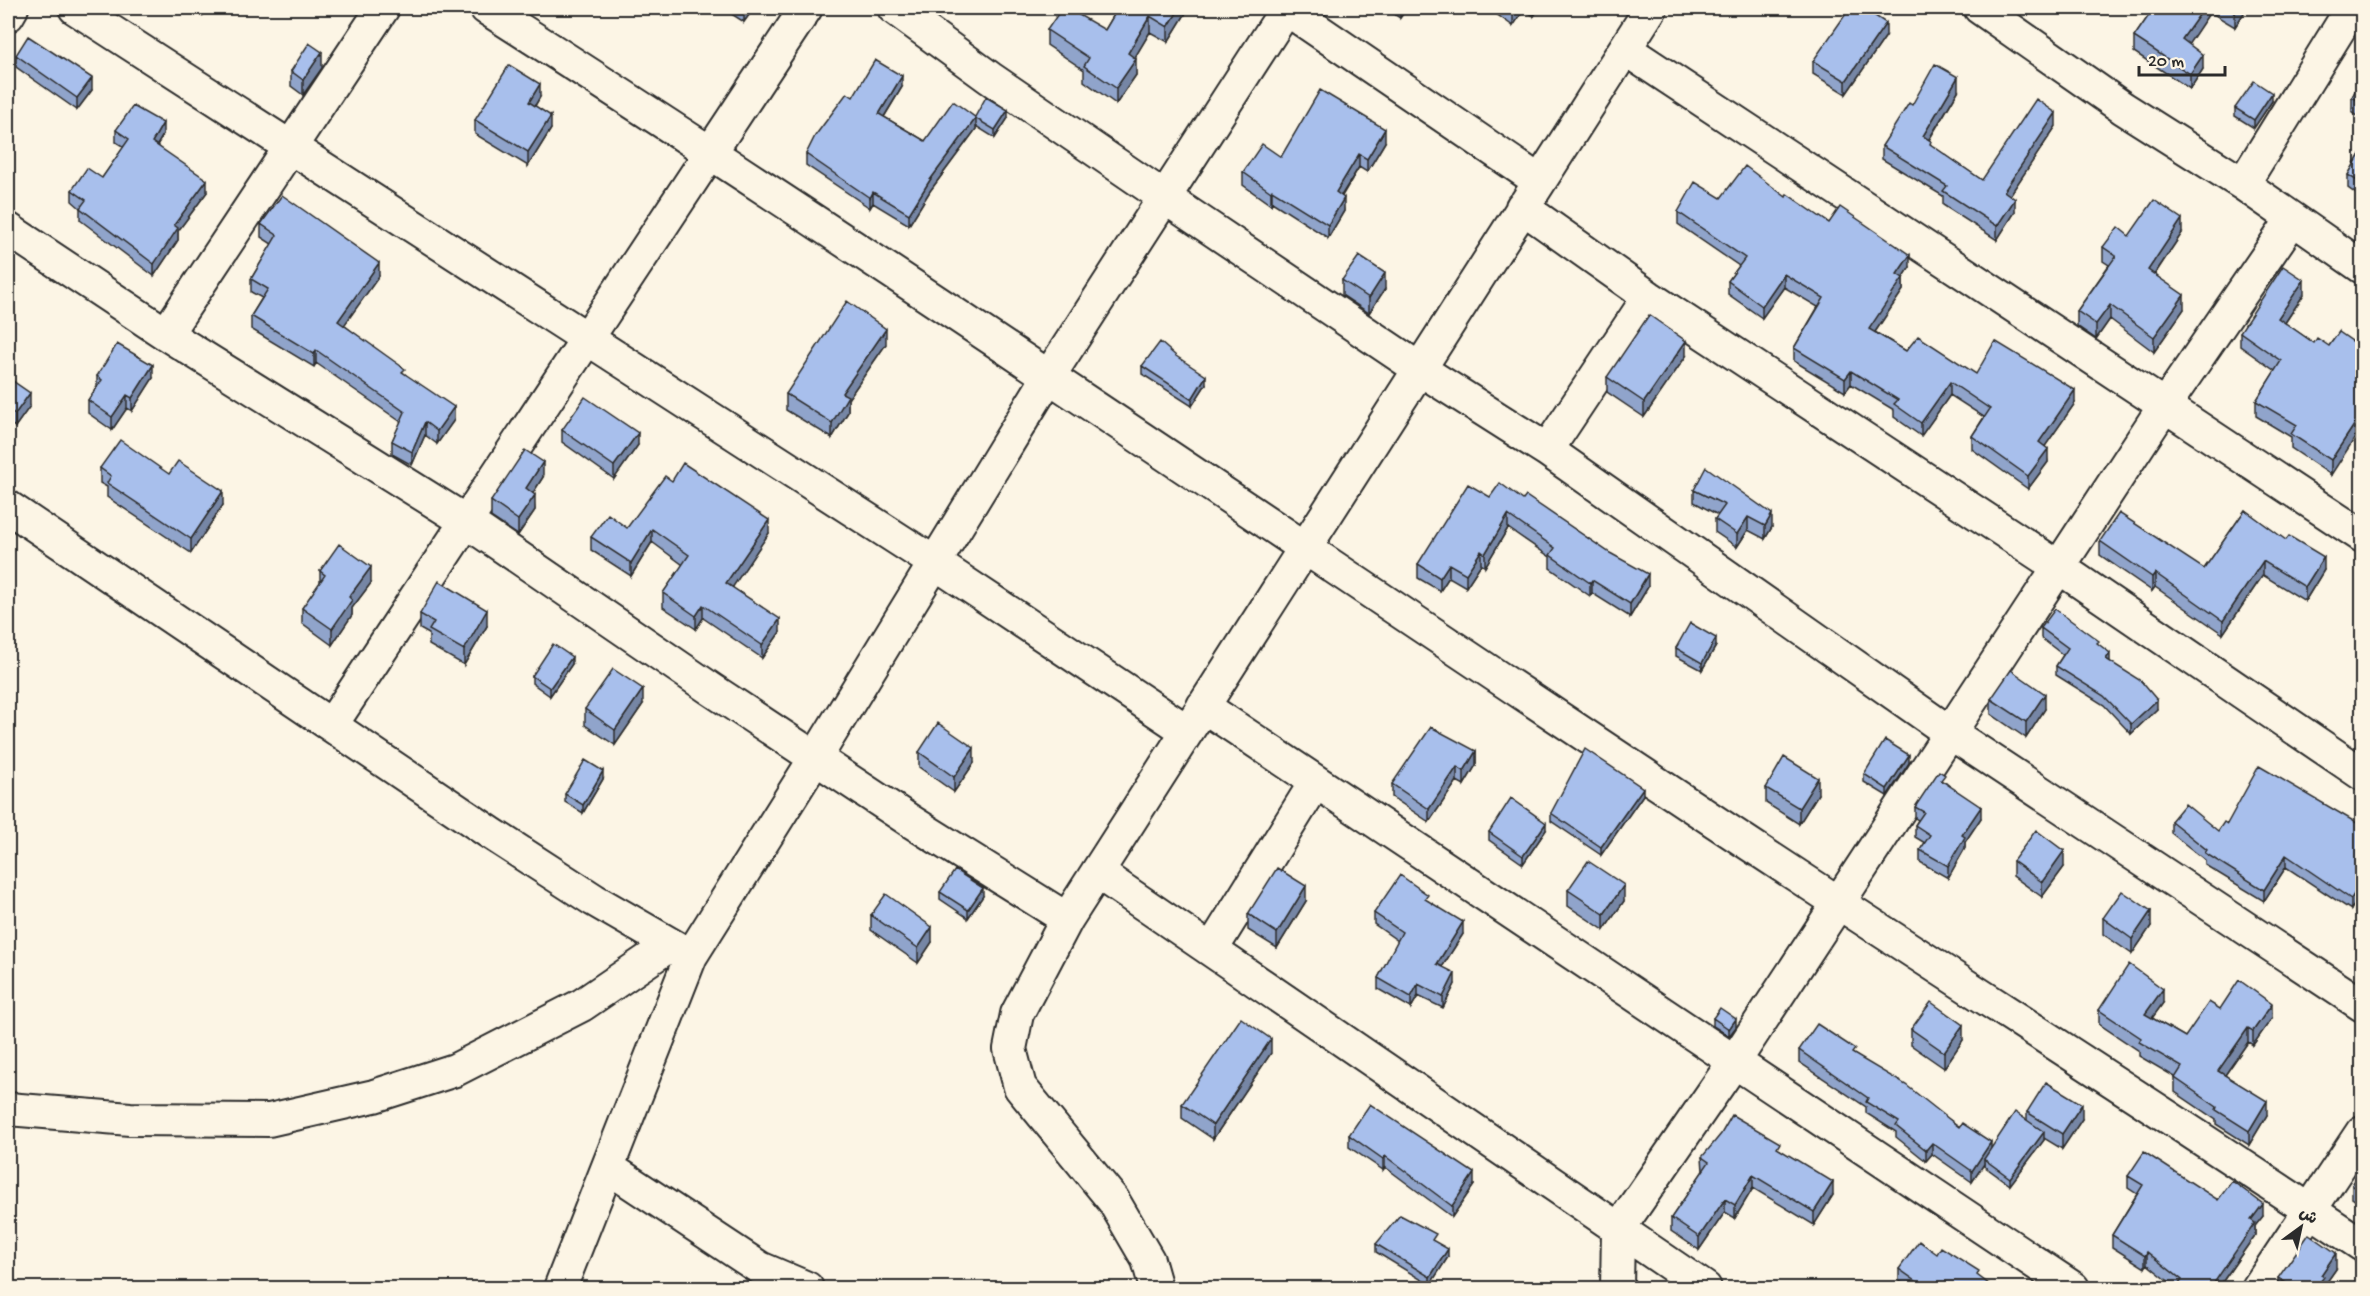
<svg xmlns="http://www.w3.org/2000/svg" width="2370" height="1296" viewBox="0 0 2370 1296" font-family="'Gochi Hand','Playpen Sans Arabic',sans-serif">
<style>
.lines{fill:none;stroke-linecap:round;stroke-linejoin:round}
.minor-casing{stroke:#2b2b2b;stroke-width:36}
.minor{stroke:#fcf5e5;stroke-width:32}
.wall{fill:#90a4cb;stroke:#2b2b2b;stroke-width:1.5}
.shaded-wall{fill:#7686a5;stroke:#2b2b2b;stroke-width:1.5}
.building{fill:#a8bfec;stroke:#2b2b2b;stroke-width:1.5}
</style>
<rect width="100%" height="100%" fill="#fcf5e5"/>
<filter id="ink" filterUnits="userSpaceOnUse"><feTurbulence type="fractalNoise" baseFrequency=".0167" numOctaves="2"/><feDisplacementMap in="SourceGraphic" scale="12" xChannelSelector="R" yChannelSelector="G"/><feConvolveMatrix kernelMatrix="1 2 1 2 8 2 1 2 1" color-interpolation-filters="sRGB"/></filter>
<g filter="url(#ink)">
<g class="lines">
<defs>
<path id="minor" d="M75 8 935 563 1187 731
M486 8C886 263 1277 531 1672 793 1901 946 2134 1092 2362 1245
M894 8 990 78 1164 197 1418 368 1547 450 1949 732 2362 1005
M1285 8 1539 181
M1980 8 2123 108 2243 184 2362 267
M8 15 12 8
M1625 49 2362 536
M2243 184 2352 8
M1522 207 1649 297 2060 568 2362 774
M8 229 166 334 467 522 711 689 912 822 1067 919
M166 334 383 8
M1547 450 1649 297
M8 507 492 834 594 900 691 956
M1203 706 2073 1288
M332 724 806 8
M1097 872 1705 1288
M1212 949 1315 783
M8 1109 130 1119 269 1120 374 1096 455 1070 582 1005 670 945
M609 1168 760 1268 807 1288
M560 1288 691 956 816 757 1049 376 1287 8
M1156 1288 1148 1260 1113 1200 1020 1087 1010 1049 1017 1014 1067 919 1651 8
M1617 1288 1618 1230 1734 1062 2165 405 2292 220
M2258 1288 2362 1132"/>
</defs>
<use href="#minor" class="minor-casing"/>
<use href="#minor" class="minor"/>
</g>
<path class="wall" d="M192 8H209L203 15Z
M722 8H754L744 22Z
M1118 8H1189L1168 42 1150 32 1134 58 1136 75 1116 104 1084 81V70L1047 45V30H1105Z
M1384 8H1407L1400 18Z
M1492 8H1539L1534 16 1524 10 1513 26 1492 11Z
M2154 8H2247L2235 27 2210 12 2188 44 2203 69 2190 89 2134 52V37Z
M1886 36 1846 94 1813 74V61Z
M16 55 92 90 77 110 16 67Z
M322 68 303 95 291 86V71Z
M2362 79V119L2352 112V97Z
M902 87 884 117 925 141 975 117 1008 118 995 138 976 126V129L930 191 909 225 873 203 870 208 806 165V154L853 97Z
M1958 91 1929 140 1931 145 1982 180 2056 126 2010 195 2015 212 1997 240 1943 205V196L1882 159V146L1912 105Z
M540 97 535 106 551 129 528 166 475 134V120Z
M2272 101 2254 128 2235 116V108Z
M116 130 163 135 157 145 207 192 178 231V240L154 276 80 220V208L72 201V190L102 178 124 147 116 142Z
M1385 142 1367 172 1359 167 1342 196 1344 211 1328 238 1272 202 1271 205 1243 185V172L1281 157Z
M2362 151V198L2348 188V175Z
M1786 197 1829 223 1910 267 1903 278V290L1875 332 1906 351 1976 374 2075 403 2045 446 2048 462 2028 489 1972 449V436L1984 417 1950 395 1921 436 1894 417V410L1851 384 1845 392 1794 361V348L1818 307 1784 287 1762 318 1728 294V281L1739 266 1678 224V212L1721 198Z
M261 224 379 276 344 325 405 374 454 420 437 444 425 435 412 465 392 454V441L401 422 316 363 314 367 251 329V316L262 298 251 292V279L272 244 261 237Z
M2182 233 2155 274 2184 309 2154 352 2110 319 2096 339 2077 326V311L2109 265 2103 261V247L2129 236Z
M1342 280 1385 289 1369 313 1342 295Z
M2304 294 2285 323 2314 343 2329 346 2339 332 2331 475 2291 448V437L2256 416V401L2275 371 2240 346V332Z
M886 344 848 399V412L832 438 786 410V394Z
M1686 356 1644 417 1607 392V377Z
M1142 366 1206 384 1192 406 1142 374Z
M8 370 14 382 30 406 15 427 8 422Z
M97 376 153 378 132 411 127 408 112 430 88 413V400L97 387Z
M562 430 638 445 614 479 562 442Z
M100 468 169 474 223 505 191 553 107 497V487L100 483Z
M543 477 533 493 535 510 518 535 491 517V501Z
M672 481 769 533 732 587 780 632 762 658 703 618 696 629 663 607V593L683 565 652 542 631 576 591 550V537L627 528Z
M1694 490 1772 527 1765 539 1748 530 1737 547 1715 532V519L1718 515 1694 502Z
M1490 497 1523 500 1648 587 1630 617 1592 593 1590 596 1550 568V557L1508 528 1485 567 1481 564 1466 587 1449 577 1440 591 1418 578V564Z
M2245 510 2324 570 2305 601 2263 575 2223 634 2155 587 2152 591 2100 555V541L2204 569Z
M320 571 371 583 352 608V615L332 645 302 623V608L320 583Z
M420 614 487 626 464 665 429 645V634L420 629Z
M2041 628 2099 645 2110 662 2157 709 2131 734 2104 705 2056 675V666L2063 655 2041 638Z
M1716 646 1702 670 1676 656V648Z
M572 664 550 696 532 683V676Z
M1991 699 2045 709 2026 738 1991 714Z
M643 704 615 745 585 725V709Z
M1476 751V765L1464 785 1457 781 1429 822 1392 797V784Z
M919 752 974 763 954 792 919 767Z
M1909 763 1887 796 1864 782V774Z
M603 779 583 813 565 802V794Z
M1945 782 1981 818 1965 842V848L1948 878 1920 862V850L1925 843 1915 837V825L1918 820 1915 818V807Z
M1766 788 1818 794 1799 824 1766 803Z
M1643 795 1601 855 1551 821V813Z
M2171 821 2218 831 2227 824 2362 826 2351 910 2286 867 2264 901 2205 865V860L2171 833Z
M1546 830 1523 864 1489 840V832Z
M2013 861 2064 867 2042 897 2013 876Z
M1568 890 1624 901 1604 930 1568 906Z
M940 892 983 896 968 918 940 899Z
M1306 901 1277 948 1248 930V914Z
M1428 901 1463 934 1442 967 1455 984 1443 1008 1418 996 1411 1008 1378 989V978L1398 941 1374 924V913Z
M871 915 932 942 918 963 871 930Z
M2103 918 2151 926 2132 954 2103 934Z
M2163 1003 2152 1018 2185 1037 2220 1009 2272 1018 2253 1045 2248 1042 2225 1075 2267 1115 2249 1145 2216 1124V1120L2175 1092V1077L2139 1056V1051L2099 1024V1010Z
M1713 1018 1736 1027 1729 1036 1713 1026Z
M1911 1029 1963 1040 1944 1068 1911 1045Z
M1799 1050 1855 1055 1991 1148 2027 1120V1112L2082 1119 2062 1149 2044 1138V1140L2010 1185 1984 1166V1164L1972 1182 1932 1154 1926 1161 1896 1137V1132L1866 1113V1107L1799 1062Z
M1271 1053 1213 1139 1182 1118V1104Z
M1349 1135 1474 1185 1452 1217 1385 1167 1383 1170 1349 1147Z
M1780 1150 1833 1195 1814 1225 1753 1188 1735 1218 1725 1212 1699 1250 1671 1231V1218L1703 1171 1702 1157Z
M2362 1169V1205L2352 1198V1185Z
M2128 1176 2218 1200 2263 1216 2255 1226V1235L2219 1287 2220 1288H2177L2147 1264 2145 1268 2112 1247V1235L2137 1194 2128 1188Z
M1376 1244 1448 1257 1430 1285 1376 1252Z
M1937 1254 1979 1278 1994 1288H1910L1899 1281V1269Z
M2336 1269 2324 1286V1288H2278V1278Z"/>
<path class="shaded-wall" d="M203 8H209L203 15Z
M744 8H754L744 22Z
M1180 8H1189L1168 42V27Z
M1400 8H1407L1400 18Z
M1517 8H1524V10L1513 26V13Z
M1534 8H1539L1534 16Z
M2204 8H2210V12L2182 54V39Z
M2238 8H2247L2235 27V13Z
M1150 16V32L1128 69V53Z
M1886 23V36L1846 94V81Z
M322 52V68L303 95V80Z
M2203 55V69L2190 89V74Z
M1136 59V75L1116 104V88Z
M902 76V87L879 125V114Z
M1958 77V91L1923 149V136Z
M92 78V90L77 110V98Z
M540 84V97L529 116V102Z
M2272 93V101L2254 128V120Z
M1008 110V118L995 138V130Z
M2056 113V126L2004 204V191Z
M551 116V129L528 166V152Z
M976 118V129L930 191 909 225V214L930 180Z
M163 123V135L152 154V142Z
M1385 129V142L1367 172V159Z
M1359 154V167L1336 204V192Z
M207 180V192L178 231V240L154 276V264L174 225Z
M1272 190V202L1271 205V192Z
M873 192V203L870 208V198Z
M1344 198V211L1328 238V225Z
M2015 199V212L1997 240V226Z
M2182 219V233L2148 284V270Z
M1910 255V267L1903 278V290L1869 341V329L1897 274Z
M379 263V276L338 334V321Z
M1385 273V289L1369 313V298Z
M1784 274V287L1762 318V306Z
M2304 280V294L2278 333V318Z
M2184 295V309L2154 352V337Z
M2110 305V319L2096 339V324Z
M886 329V344L848 399V412L832 438V423L842 393Z
M1686 341V356L1644 417V402Z
M316 350V363L314 367V354Z
M153 365V378L132 411V398Z
M1851 371V384L1845 392V379Z
M1206 376V384L1192 406V399Z
M1950 382V395L1921 436V423Z
M2075 390V403L2039 455V442Z
M30 393V406L15 427V414Z
M127 395V408L112 430V417Z
M454 407V420L437 444V431Z
M2362 413V427L2331 475V460Z
M425 422V435L412 465V452Z
M638 433V445L614 479V466Z
M2048 449V462L2028 489V476Z
M543 462V477L526 504V488Z
M223 491V505L191 553V539Z
M535 495V510L518 535V520Z
M1772 514V527L1765 539V526Z
M1508 515V528L1485 567V554Z
M1748 517V530L1737 547V534Z
M769 520V533L726 597V583Z
M652 529V542L631 576V563Z
M1481 551V564L1466 587V574Z
M2324 557V570L2305 601V587Z
M2263 561V575L2223 634V621Z
M1449 564V577L1440 591V578Z
M371 567V583L352 608V615L332 645V629L349 597Z
M2155 573V587L2152 591V577Z
M1648 574V587L1630 617V604Z
M1592 580V593L1590 596V583Z
M703 605V618L696 629V616Z
M487 610V626L464 665V650Z
M780 619V632L762 658V645Z
M1716 638V646L1702 670V663Z
M2110 653V663L2106 659Z
M572 657V664L550 696V688Z
M643 689V704L615 745V730Z
M2045 694V709L2026 738V722Z
M2157 700V709L2131 734V724Z
M974 748V763L954 792V777Z
M1476 751V765L1464 785V771Z
M1909 755V763L1887 796V789Z
M1457 767V781L1429 822V809Z
M603 771V779L583 813V805Z
M1818 778V794L1799 824V808Z
M1643 788V795L1601 855V847Z
M1981 807V818L1965 842V848L1948 878V866L1962 835Z
M1546 823V830L1523 864V856Z
M2064 851V867L2042 897V882Z
M2286 855V867L2264 901V890Z
M2362 881V893L2351 910V899Z
M1624 885V901L1604 930V914Z
M1306 886V901L1277 948V933Z
M983 888V896L968 918V910Z
M2151 911V926L2132 954V939Z
M1463 922V934L1437 975V964Z
M932 927V942L918 963V948Z
M1455 973V984L1443 1008V997Z
M1418 984V996L1411 1008V997Z
M2163 989V1003L2145 1028V1014Z
M2272 1004V1018L2253 1045V1031Z
M1736 1019V1027L1729 1036V1029Z
M1963 1025V1040L1944 1068V1052Z
M2248 1028V1042L2218 1085V1071Z
M1271 1039V1053L1213 1139V1125Z
M2267 1101V1115L2249 1145V1131Z
M2082 1104V1119L2062 1149V1134Z
M2044 1132V1140L2010 1185V1178Z
M1991 1142V1153L1984 1159V1164L1972 1182V1171Z
M1932 1143V1154L1926 1161V1150Z
M1385 1156V1167L1383 1170V1159Z
M1474 1173V1185L1452 1217V1206Z
M1753 1175V1188L1735 1218V1205Z
M1833 1182V1195L1814 1225V1212Z
M1725 1199V1212L1699 1250V1237Z
M2263 1204V1216L2255 1226V1235L2218 1288 2214 1283 2251 1220Z
M1448 1249V1257L1430 1285V1277Z
M2147 1252V1264L2145 1268V1256Z
M2336 1253V1269L2324 1286V1288H2315L2321 1275Z"/>
<path class="building" d="M1062 8H1067L1105 30 1118 8H1180L1168 27 1150 16 1128 53 1136 59 1116 88 1084 66 1089 58 1047 30Z
M1506 8H1517L1513 13Z
M1850 8H1863L1886 23 1846 81 1813 61Z
M2154 8H2204L2182 39 2203 55 2190 74 2134 37Z
M2227 8H2238L2235 13Z
M28 36 92 78 77 98 16 55Z
M309 43 322 52 303 80 291 71Z
M875 60 902 76 879 114 925 141 953 101 976 118 930 180 909 214 873 192 870 198 806 154 815 136 847 93 853 97Z
M1935 64 1958 77 1923 136 1931 141 1930 144 1982 180 2036 99 2056 113 2004 191 2015 199 1997 226 1943 191 1947 186 1882 146 1909 103 1912 105Z
M509 65 540 84 529 102 551 116 528 152 475 120Z
M2362 79V103L2352 97Z
M2254 81 2272 93 2254 120 2235 108Z
M1320 90 1385 129 1367 159 1359 154 1336 192 1344 198 1328 225 1272 190 1271 192 1243 172 1262 144 1281 157Z
M986 97 1008 110 995 130 975 118V117Z
M133 106 163 123 152 142 207 180 174 225 178 228 154 264 80 208 86 200 72 190 87 168 102 178 129 139 116 130Z
M2362 151V184L2348 175Z
M1745 166 1786 197 1787 194 1829 223 1840 207 1910 255 1897 274 1903 278 1869 329 1906 351 1918 336 1976 374 1995 341 2075 390 2039 442 2048 449 2028 476 1972 436 1990 409 1950 382 1921 423 1894 404 1898 400 1851 371 1845 379 1794 348 1824 298 1784 274 1762 306 1728 281 1745 258 1678 212 1695 182 1721 198Z
M282 195 379 263 338 321 405 369 402 372 454 407 437 431 425 422 412 452 392 441 405 412 316 350 314 354 251 316 268 289 251 279 277 235 261 224Z
M2154 200 2182 219 2148 270 2184 295 2154 337 2110 305 2096 324 2077 311 2116 256 2103 247 2118 227 2129 236Z
M1359 256 1385 273 1369 298 1342 280Z
M2283 266 2304 280 2278 318 2314 343 2317 338 2329 346 2339 332 2362 348V413L2331 460 2291 434 2297 425 2256 401 2281 361 2240 332Z
M847 301 886 329 842 393 848 396 832 423 786 394Z
M1649 315 1686 341 1644 402 1607 377Z
M1160 342 1176 356 1206 376 1192 399 1142 366Z
M117 344 153 365 132 398 127 395 112 417 88 400 102 380 97 376Z
M8 370 14 374 10 379 30 393 15 414 8 409Z
M585 397 638 433 614 466 562 430Z
M120 440 169 474 178 461 223 491 191 539 107 483 111 476 100 468Z
M525 450 543 462 526 488 535 495 518 520 491 501Z
M683 463 769 520 726 583 780 619 762 645 703 605 696 616 663 593 689 555 652 529 631 563 591 537 608 514 627 528 665 476 672 481Z
M1706 467 1772 514 1765 526 1748 517 1737 534 1715 519 1725 505 1694 490Z
M1500 483 1523 500 1526 496 1610 553 1648 574 1630 604 1592 580 1590 583 1550 555 1555 548 1508 515 1485 554 1481 551 1466 574 1449 564 1440 578 1418 564 1468 484 1490 497Z
M2245 510 2286 540 2289 536 2324 557 2305 587 2263 561 2223 621 2155 573 2152 577 2100 541 2119 513 2204 569Z
M339 544 371 567 349 597 352 600 332 629 302 608 325 575 320 571Z
M439 581 487 610 464 650 429 630 434 622 420 614Z
M2055 609 2099 641 2097 643 2110 653 2106 659 2141 681 2157 700 2131 724 2104 696 2056 666 2068 648 2041 628Z
M1690 623 1716 638 1702 663 1676 648Z
M553 644 572 657 550 688 532 676Z
M613 669 643 689 615 730 585 709Z
M2011 670 2045 694 2026 722 1991 699Z
M938 723 974 748 954 777 919 752Z
M1431 727 1476 751 1464 771 1457 767 1429 809 1392 784Z
M1885 740 1909 755 1887 789 1864 774Z
M1585 749 1643 788 1601 847 1551 813Z
M1784 757 1818 778 1799 808 1766 788Z
M585 760 603 771 583 805 565 794Z
M2259 766 2362 826V881L2351 899 2286 855 2264 890 2205 853 2207 850 2171 821 2185 804 2218 831 2224 822 2227 824Z
M1939 771 1945 775 1941 780 1981 807 1962 835 1965 837 1948 866 1920 850 1930 835 1915 825 1924 812 1915 807Z
M1511 798 1546 823 1523 856 1489 832Z
M2036 830 2064 851 2042 882 2013 861Z
M1588 861 1624 885 1604 914 1568 890Z
M1277 868 1306 886 1277 933 1248 914Z
M955 870 983 888 968 910 940 892Z
M1400 875 1428 895 1425 899 1463 922 1437 964 1455 973 1443 997 1418 984 1411 997 1378 978 1402 932 1374 913Z
M2122 891 2151 911 2132 939 2103 918Z
M886 894 932 927 918 948 871 915Z
M2129 964 2163 989 2145 1014 2185 1037 2209 1002 2220 1009 2239 980 2272 1004 2253 1031 2248 1028 2218 1071 2267 1101 2249 1131 2216 1110 2217 1107 2175 1078 2182 1067 2139 1042 2141 1038 2099 1010Z
M1931 1002 1963 1025 1944 1052 1911 1029Z
M1720 1008 1736 1019 1729 1029 1713 1018Z
M1241 1018 1271 1039 1213 1125 1182 1104Z
M1817 1024 1855 1049 1852 1053 1906 1085 1959 1127 1962 1123 1991 1142 1972 1171 1932 1143 1926 1150 1896 1126 1899 1122 1866 1102 1868 1098 1799 1050Z
M2046 1082 2082 1104 2062 1134 2027 1112Z
M1370 1104 1474 1173 1452 1206 1385 1156 1383 1159 1349 1135Z
M2015 1112 2044 1132 2010 1178 1984 1159Z
M1732 1115 1780 1143 1777 1148 1833 1182 1814 1212 1753 1175 1735 1205 1725 1199 1699 1237 1671 1218 1709 1162 1702 1157 1721 1134Z
M2144 1152 2218 1200 2232 1181 2263 1204 2251 1220 2255 1223 2214 1283 2220 1287 2219 1288H2176L2182 1280 2147 1252 2145 1256 2112 1235 2143 1185 2128 1176Z
M2362 1169V1192L2352 1185Z
M1400 1215 1436 1234 1432 1240 1448 1249 1430 1277 1376 1244Z
M2309 1234 2336 1253 2321 1275 2324 1277 2315 1288H2294L2278 1278Z
M1919 1241 1937 1254 1941 1247 1979 1271 1977 1275 1994 1288H1926L1899 1269Z"/>
</g>
<rect width="2370" height="1296" fill="none" stroke="#fcf5e5" stroke-width="30"/>
<rect x="15" y="15" width="2340" height="1266" fill="none" stroke="#2b2b2b" stroke-width="2" filter="url(#ink)"/>
<g transform="translate(2301 1227) rotate(33)" stroke="#fcf5e5" stroke-width="4.5" paint-order="stroke">
<path d="M0-4.5L10 22L0 15L-10 22Z" fill="#2b2b2b"/>
<text y="-9" font-size="16" font-weight="bold" text-anchor="middle" fill="#2b2b2b">ش</text>
</g>
<path d="M2139 66v9h86v-9" fill="none" stroke="#2b2b2b" stroke-width="3"/>
<text x="2148" y="66" font-size="18" fill="#2b2b2b" stroke="#fcf5e5" stroke-width="4.5" paint-order="stroke">20 m</text>
</svg>
